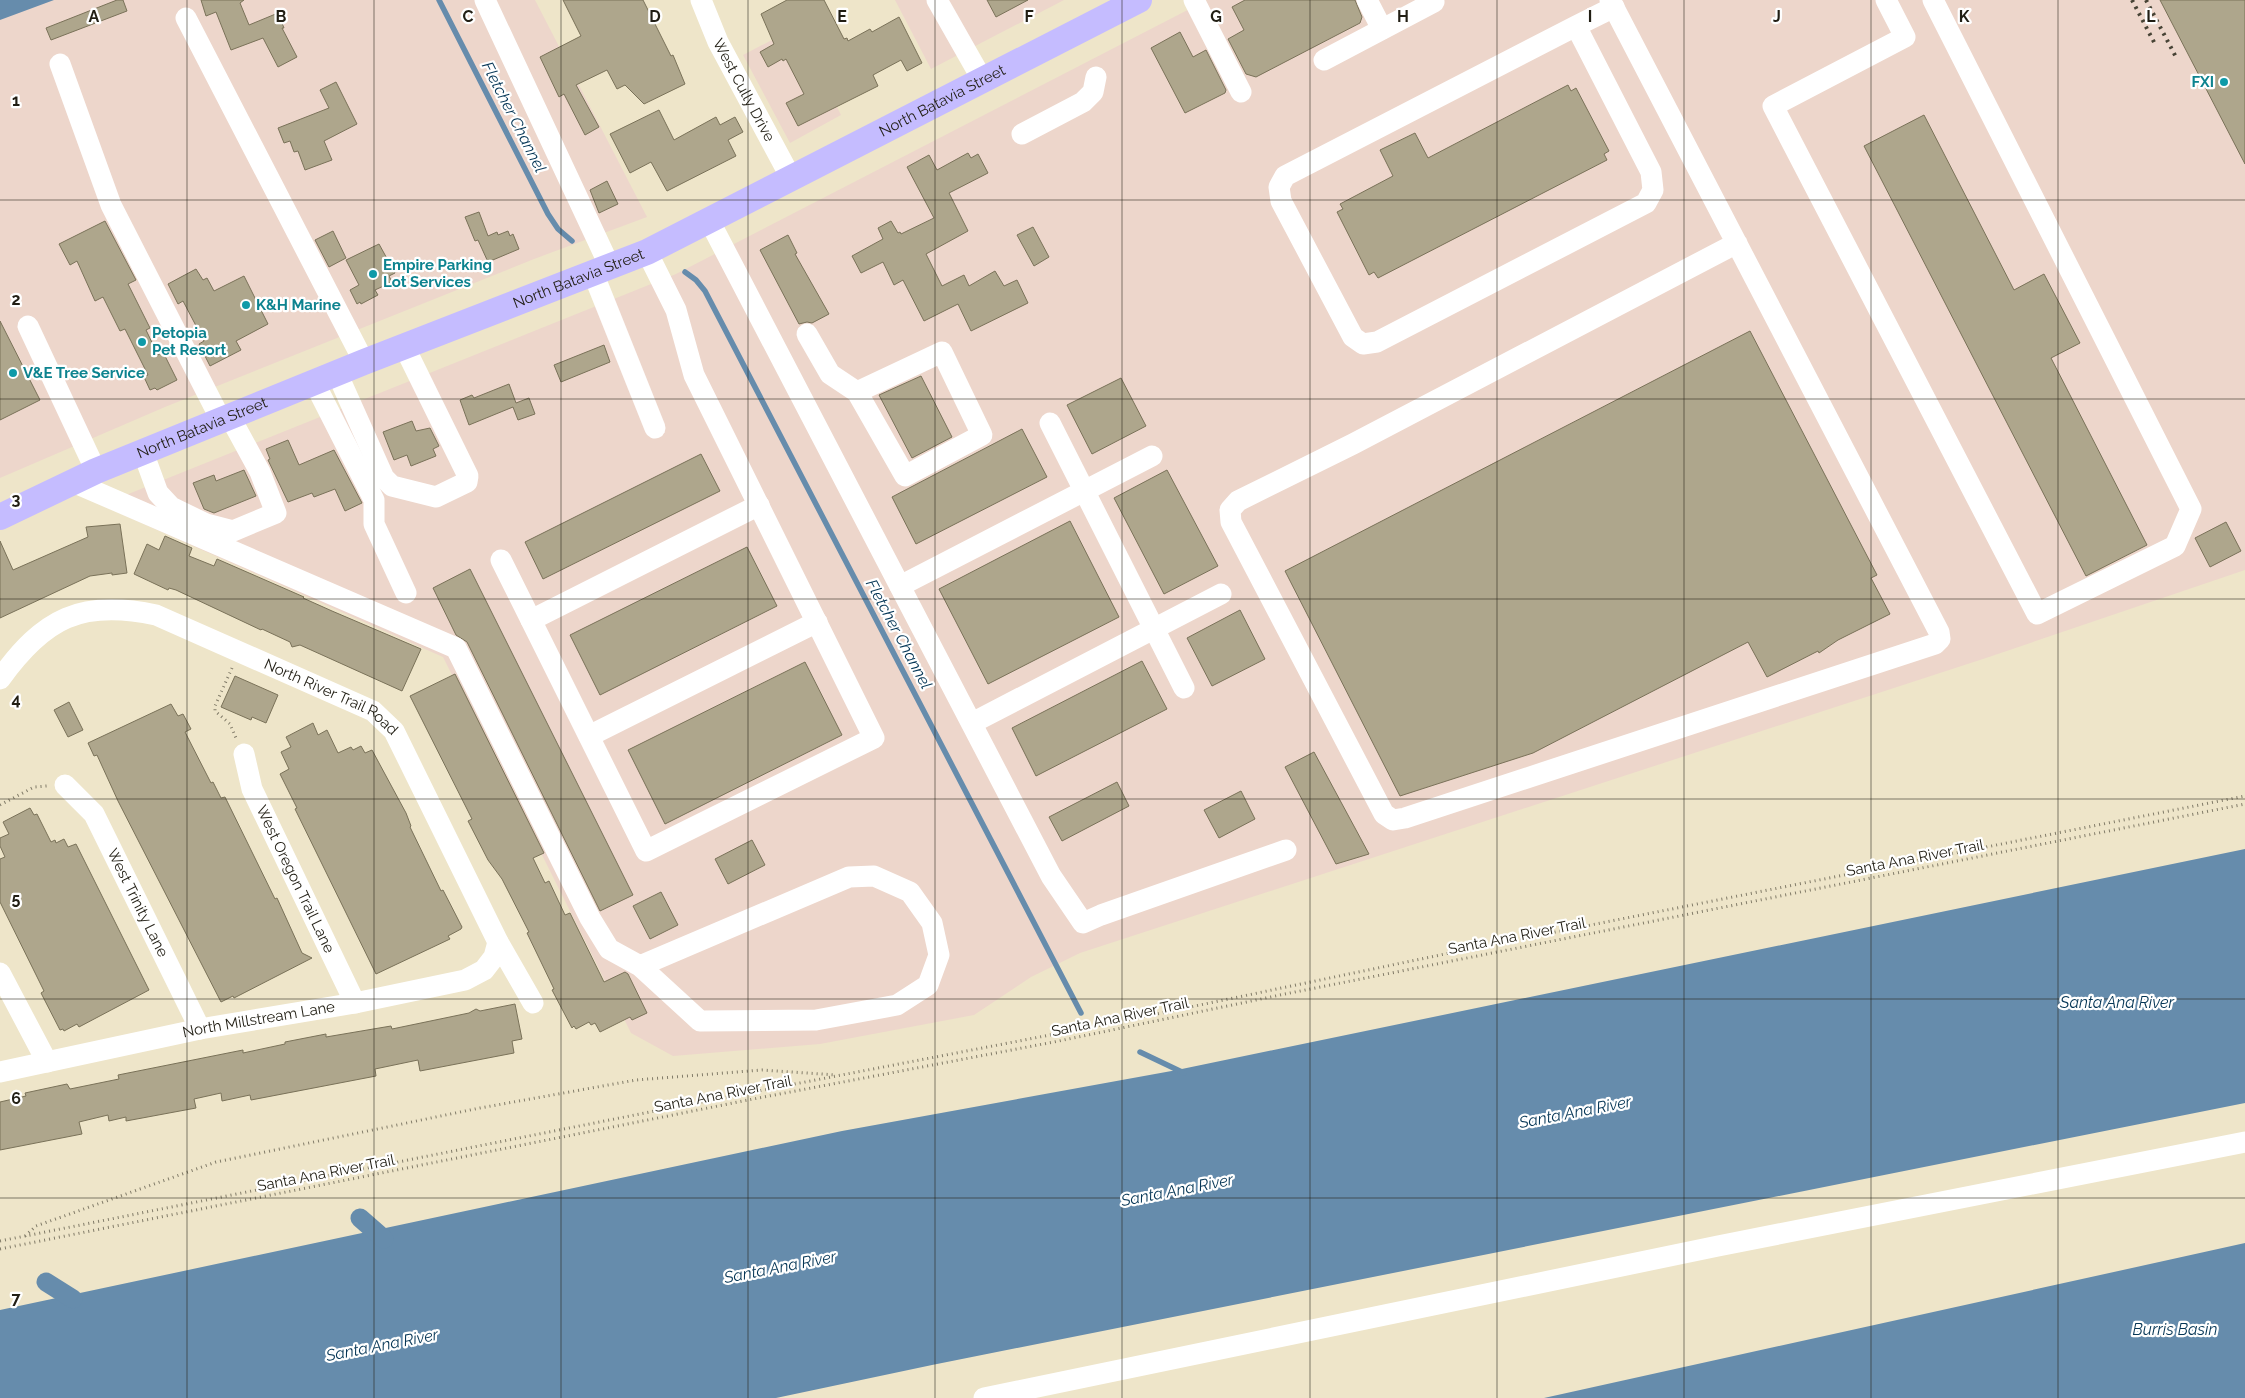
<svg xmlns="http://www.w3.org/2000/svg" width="2245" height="1398" viewBox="0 0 2245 1398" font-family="Raleway,sans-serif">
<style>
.industrial{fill:#edd6cb}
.water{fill:#668cac}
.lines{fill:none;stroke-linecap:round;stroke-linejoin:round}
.stream{stroke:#668cac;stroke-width:5.5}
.canal{stroke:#668cac;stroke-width:19}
.building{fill:#aea68c;stroke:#7a7259}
.path{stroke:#817b68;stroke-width:3;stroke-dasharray:1 4;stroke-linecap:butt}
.minor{stroke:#fff;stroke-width:21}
.major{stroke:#c5bcff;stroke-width:26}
.rail{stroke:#474335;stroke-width:4;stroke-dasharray:2.5 5;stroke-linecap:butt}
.grid{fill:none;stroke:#211e14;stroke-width:1;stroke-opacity:0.55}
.culture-dot{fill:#0f9aa8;stroke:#fff;stroke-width:2}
.labels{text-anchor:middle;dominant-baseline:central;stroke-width:4.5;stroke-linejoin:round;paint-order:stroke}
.culture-label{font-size:15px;font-weight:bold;fill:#0d838f;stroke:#fff;text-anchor:start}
.street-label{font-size:15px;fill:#211e14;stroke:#fff}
.water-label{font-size:16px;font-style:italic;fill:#043555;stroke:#fff}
.grid-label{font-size:16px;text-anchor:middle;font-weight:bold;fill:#211e14;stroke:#fff;stroke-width:4.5;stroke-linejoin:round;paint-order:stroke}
</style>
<rect width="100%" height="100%" fill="#eee5c9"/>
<path class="industrial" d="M0 0H535L647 217 534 259 165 407 0 478Z
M895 0H1064L931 69Z
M1207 0H2245V570L1986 658 1080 953 1031 977 974 1015 820 1044 673 1056 631 1033 443 657 101 505 676 274Z
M797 27 841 115 790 143 743 55Z"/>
<path class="water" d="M0 0H54L0 20Z
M2245 849V1103L932 1365 776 1398H0V1310L842 1131 1177 1070Z
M2245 1243V1398H1544Z"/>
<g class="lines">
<path class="stream" d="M439 0 548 214 558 229 572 241
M685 272 696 280 705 291 1081 1013
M1140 1052 1184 1073"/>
<path class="canal" d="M360 1218 384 1239
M46 1282 73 1299"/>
</g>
<path class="building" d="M117 0H123L127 11 51 40 46 28Z
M201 0H244L240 3 249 25 278 13 284 28H282L297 57 278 67 263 38 231 50 216 12 206 16Z
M563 0H643L671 56 673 55 685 84 644 104 625 85 617 89 607 70 576 85 599 127 585 135 564 94 559 97 540 57 581 36Z
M787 0H824L844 39 847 38 848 41 870 29 872 32 899 17 922 63 907 71 901 60 873 75 878 86 798 126 786 103 804 94 786 59 783 61 782 59 768 67 760 52 774 44 761 14Z
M987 0H1028L996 17Z
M1245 0H1355L1362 17 1360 23 1256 77 1246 74 1228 39 1244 30 1232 7Z
M2160 0H2245V164Z
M1180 32 1193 57 1206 50 1226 90 1225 93 1185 113 1151 48Z
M336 82 357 124 324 141 332 160 305 170 298 151 294 152 290 141 284 143 278 128 329 108 320 90Z
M1568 85 1571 91 1576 88 1609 151 1604 154 1607 160 1378 278 1374 272 1369 275 1337 212 1343 209 1340 204 1393 176 1380 150 1415 133 1428 158Z
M659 110 674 140 716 117 720 125 735 117 743 132 728 140 736 156 667 191 651 162 630 173 610 134Z
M1924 115 2014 290 2044 274 2080 343 2051 358 2147 545 2086 576 1864 146Z
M968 153 971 158 978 154 988 173 949 193 968 231 926 254 942 286 964 275 969 286 995 271 1004 286 1017 280 1028 303 971 331 958 304 924 321 903 280 894 285 883 262 861 273 852 256 883 239 878 228 891 221 898 233 900 232 901 234 934 218 907 167 929 155 937 170Z
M607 181 618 204 599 213 590 190Z
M479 212 488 236 497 232 498 235 508 231 510 236 513 234 519 249 488 262 478 240 475 241 465 217Z
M105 221 136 280 128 284 150 328 146 330 158 355 163 352 177 380 157 390 155 388 150 390 144 377 148 375 125 329 120 331 103 297 95 301 77 261 70 265 59 244Z
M1033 227 1049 257 1034 266 1017 235Z
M333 231 346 258 329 267 315 240Z
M788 235 797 253 795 254 829 314 812 323 807 322 799 324 760 250Z
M379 244 395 273 389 276 392 282 375 290 378 295 361 304 360 302 357 304 350 290 359 285 346 260Z
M196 269 203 280 207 278 214 291 244 276 268 324 236 341 241 350 210 366 199 344 204 341 183 301 178 304 168 284Z
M0 321 40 400 0 420Z
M1750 331 1877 575 1871 578 1890 614 1838 640 1819 653 1818 651 1767 677 1748 642 1533 753 1400 796 1285 571Z
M604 345 610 362 561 382 554 365Z
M921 376 952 437 912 458 879 395Z
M1121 378 1146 426 1092 454 1067 405Z
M509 384 516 403 529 398 535 414 518 420 513 407 469 425 460 400 472 395 474 398Z
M412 421 416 431 430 428 439 446 433 449 436 456 411 466 407 455 394 460 383 432Z
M1022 429 1047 477 916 544 892 497Z
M288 440 299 465 334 450 362 503 345 511 335 489 314 497 312 493 288 502 268 460 270 459 266 449Z
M701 454 720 491 543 579 525 542Z
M244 470 256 496 214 513 204 509 193 483 214 475 216 481Z
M1167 470 1218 566 1164 594 1114 498Z
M1070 521 1119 617 988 684 939 589Z
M2226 522 2241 551 2210 567 2195 538Z
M120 524 127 573 112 575V573L90 576 0 618V541L13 570 88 537 86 527Z
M165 536 192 548 189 556 214 566 217 559 304 597 303 598 332 611 421 649 402 691 300 645 292 647 290 642 262 629 261 630 176 590 169 588 168 590 134 574 147 544 159 550Z
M747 547 777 606 600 695 570 635Z
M470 569 633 895 600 911 467 642 456 635 433 588Z
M1240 610 1265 659 1212 686 1187 638Z
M1142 661 1167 709 1036 776 1012 728Z
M805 662 842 735 665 824 628 750Z
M455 674 544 853 533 858 545 883 549 881 565 915 570 913 604 982 625 972 628 974 647 1013 632 1020 630 1017 600 1032 595 1023 591 1025 589 1022 576 1029 574 1026 572 1028 552 990 554 989 527 933 529 932 502 879 488 860 468 821 472 819 410 696Z
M235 676 278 695 266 723 252 717 251 720 221 707Z
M69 702 83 730 68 737 54 710Z
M171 704 178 716 183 714 191 729 185 732 211 783 213 782 221 798 225 797 275 899 277 898 302 953 312 958 234 998 233 996 221 1002 118 801 97 755 94 756 88 743Z
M313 723 318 735 327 730 338 753 351 747 353 750 361 746 365 753 372 750 406 813 411 826 410 827 441 891 443 890 462 927 461 929 448 936 450 939 376 974 295 809 297 808 280 774 289 769 281 752 291 747 286 737Z
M1314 752 1369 854 1336 864 1285 767Z
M1117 782 1129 806 1062 841 1049 817Z
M1241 791 1255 819 1219 838 1204 810Z
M30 808 34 815 37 814 51 842 55 840 56 843 64 839 68 847 76 844 149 990 79 1027 77 1024 64 1031 63 1029 60 1030 41 993 44 991 0 902V859L5 857 0 846V838L9 834 3 822Z
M752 840 765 865 728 884 715 859Z
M661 892 678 925 650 939 633 906Z
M515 1004 522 1039 512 1041 514 1053 420 1071 418 1060 375 1069 376 1076 251 1100 250 1095 222 1101 221 1093 194 1099 196 1108 126 1121V1117L109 1121 108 1115 79 1122 82 1134 0 1150V1102L26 1096 25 1093 67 1084 70 1089 119 1079 118 1075 243 1050V1053L285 1044V1042L326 1034V1037L391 1026 392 1029 469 1013 476 1009 480 1011Z"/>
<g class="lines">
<path class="path" d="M232 668 215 706V711L230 724 236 738
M0 805 34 787 47 786
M25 1236 36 1226 216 1162 480 1108 636 1080 762 1070 836 1075
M0 1241 680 1106 1123 1021 1469 949 2245 796
M0 1249 748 1100 1059 1041 1285 994 2245 804"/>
<g class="minor">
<path d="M485 0 610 267"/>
<path id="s1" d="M701 0 718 42 791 178"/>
<path d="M937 0 983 81"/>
<path d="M1194 0 1241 92"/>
<path d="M1367 0 1382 29"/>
<path d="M1610 0 1939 632 1940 639 1935 644 1405 818 1393 820 1384 814 1231 522 1230 510 1238 501 1353 444 1737 243"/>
<path d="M1886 0 1905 37 1773 106 2037 614 2175 546 2191 509 1933 0"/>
<path d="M186 18 364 362"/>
<path d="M1576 26 1651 172 1653 190 1646 203 1377 342 1363 344 1353 337 1281 201 1279 187 1285 176 1576 26 1614 7"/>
<path d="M1324 60 1434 2"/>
<path d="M60 64 111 205 221 420"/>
<path d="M1022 134 1083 102 1093 92 1096 77"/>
<path d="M709 220 1051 876 1083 923 1101 915 1286 850"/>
<path d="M593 273 655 428"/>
<path d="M28 326 96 471"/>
<path d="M807 334 830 374 857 392 905 476 982 435 942 352 857 392"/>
<path d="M337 373 384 478 392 486 436 497 467 482 468 476 404 346"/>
<path d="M314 382 374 500V524L406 593"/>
<path d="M1050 423 1184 688"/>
<path d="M143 452 158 493 171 507 206 524 233 531 276 513 260 472 230 417"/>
<path d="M73 482 456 648 590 918 609 949 640 966 700 1021 816 1020 897 1005 928 985 939 955 932 923 910 892 874 876 849 877 640 966"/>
<path d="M501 560 646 851 874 738 694 375 676 310 647 252"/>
<path d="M900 586 1152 456"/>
<path d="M531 620 759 505"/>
<path id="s2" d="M0 679C44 618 81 599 156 615L373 711 394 731 498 942 533 1003"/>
<path d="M972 723 1221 594"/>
<path d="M589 736 817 622"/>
<path id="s3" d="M244 754 252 789 355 1003"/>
<path id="s4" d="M65 785 94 814 200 1029"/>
<path d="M0 973 47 1062"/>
<path id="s5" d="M0 1072 200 1029 355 1003 465 980 484 970 494 957 498 942"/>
<path d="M984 1398 1718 1246 2245 1142"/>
</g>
<path class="major" id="s6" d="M0 517 96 471 364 362 647 252 1139 0"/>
<path class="rail" d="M2132 0 2155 44
M2146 0 2177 59"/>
</g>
<path class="grid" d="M187 0V1398M374 0V1398M561 0V1398M748 0V1398M935 0V1398M1122 0V1398M1310 0V1398M1497 0V1398M1684 0V1398M1871 0V1398M2058 0V1398M0 200H2245M0 399H2245M0 599H2245M0 799H2245M0 999H2245M0 1198H2245"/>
<g class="culture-dot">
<circle cx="2224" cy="82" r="5"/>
<circle cx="373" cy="274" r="5"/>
<circle cx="246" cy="305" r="5"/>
<circle cx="142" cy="342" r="5"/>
<circle cx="13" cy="373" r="5"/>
</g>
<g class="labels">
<g class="culture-label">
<text x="2214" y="82" text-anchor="end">FXI</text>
<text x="383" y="265">Empire Parking<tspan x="383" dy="17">Lot Services</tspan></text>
<text x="256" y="305">K&amp;H Marine</text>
<text x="152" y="333">Petopia<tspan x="152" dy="17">Pet Resort</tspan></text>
<text x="23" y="373">V&amp;E Tree Service</text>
</g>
<g class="street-label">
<text stroke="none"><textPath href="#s1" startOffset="100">West Cully Drive</textPath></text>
<text stroke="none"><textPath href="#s6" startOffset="1031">North Batavia Street</textPath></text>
<text stroke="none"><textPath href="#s6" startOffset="626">North Batavia Street</textPath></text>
<text stroke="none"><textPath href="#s6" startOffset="221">North Batavia Street</textPath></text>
<text stroke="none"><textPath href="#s2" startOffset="376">North River Trail Road</textPath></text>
<text transform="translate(1915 858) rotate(-11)">Santa Ana River Trail</text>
<text stroke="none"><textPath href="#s3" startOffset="136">West Oregon Trail Lane</textPath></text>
<text stroke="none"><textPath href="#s4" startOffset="140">West Trinity Lane</textPath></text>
<text transform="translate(1517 936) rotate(-11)">Santa Ana River Trail</text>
<text transform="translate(1120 1017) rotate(-12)">Santa Ana River Trail</text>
<text stroke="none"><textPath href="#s5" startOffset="264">North Millstream Lane</textPath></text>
<text transform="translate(723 1094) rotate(-11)">Santa Ana River Trail</text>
<text transform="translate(326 1173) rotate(-11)">Santa Ana River Trail</text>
</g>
<g class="water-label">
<text transform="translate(514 117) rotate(63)">Fletcher Channel</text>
<text transform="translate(899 634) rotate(62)">Fletcher Channel</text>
<text x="2117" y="1002">Santa Ana River</text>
<text transform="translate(1575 1112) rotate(-11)">Santa Ana River</text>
<text transform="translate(1177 1190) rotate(-11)">Santa Ana River</text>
<text transform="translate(780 1267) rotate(-11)">Santa Ana River</text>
<text x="2175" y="1329">Burris Basin</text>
<text transform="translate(382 1345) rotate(-11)">Santa Ana River</text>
</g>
</g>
<g class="grid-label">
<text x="94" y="22">A</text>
<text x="281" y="22">B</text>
<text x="468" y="22">C</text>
<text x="655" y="22">D</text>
<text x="842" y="22">E</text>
<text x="1029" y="22">F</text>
<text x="1216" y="22">G</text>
<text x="1403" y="22">H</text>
<text x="1590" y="22">I</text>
<text x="1777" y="22">J</text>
<text x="1964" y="22">K</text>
<text x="2151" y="22">L</text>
<text x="16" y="106">1</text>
<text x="16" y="305">2</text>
<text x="16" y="505">3</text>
<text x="16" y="705">4</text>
<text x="16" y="904">5</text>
<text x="16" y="1104">6</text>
<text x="16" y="1304">7</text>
</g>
</svg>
